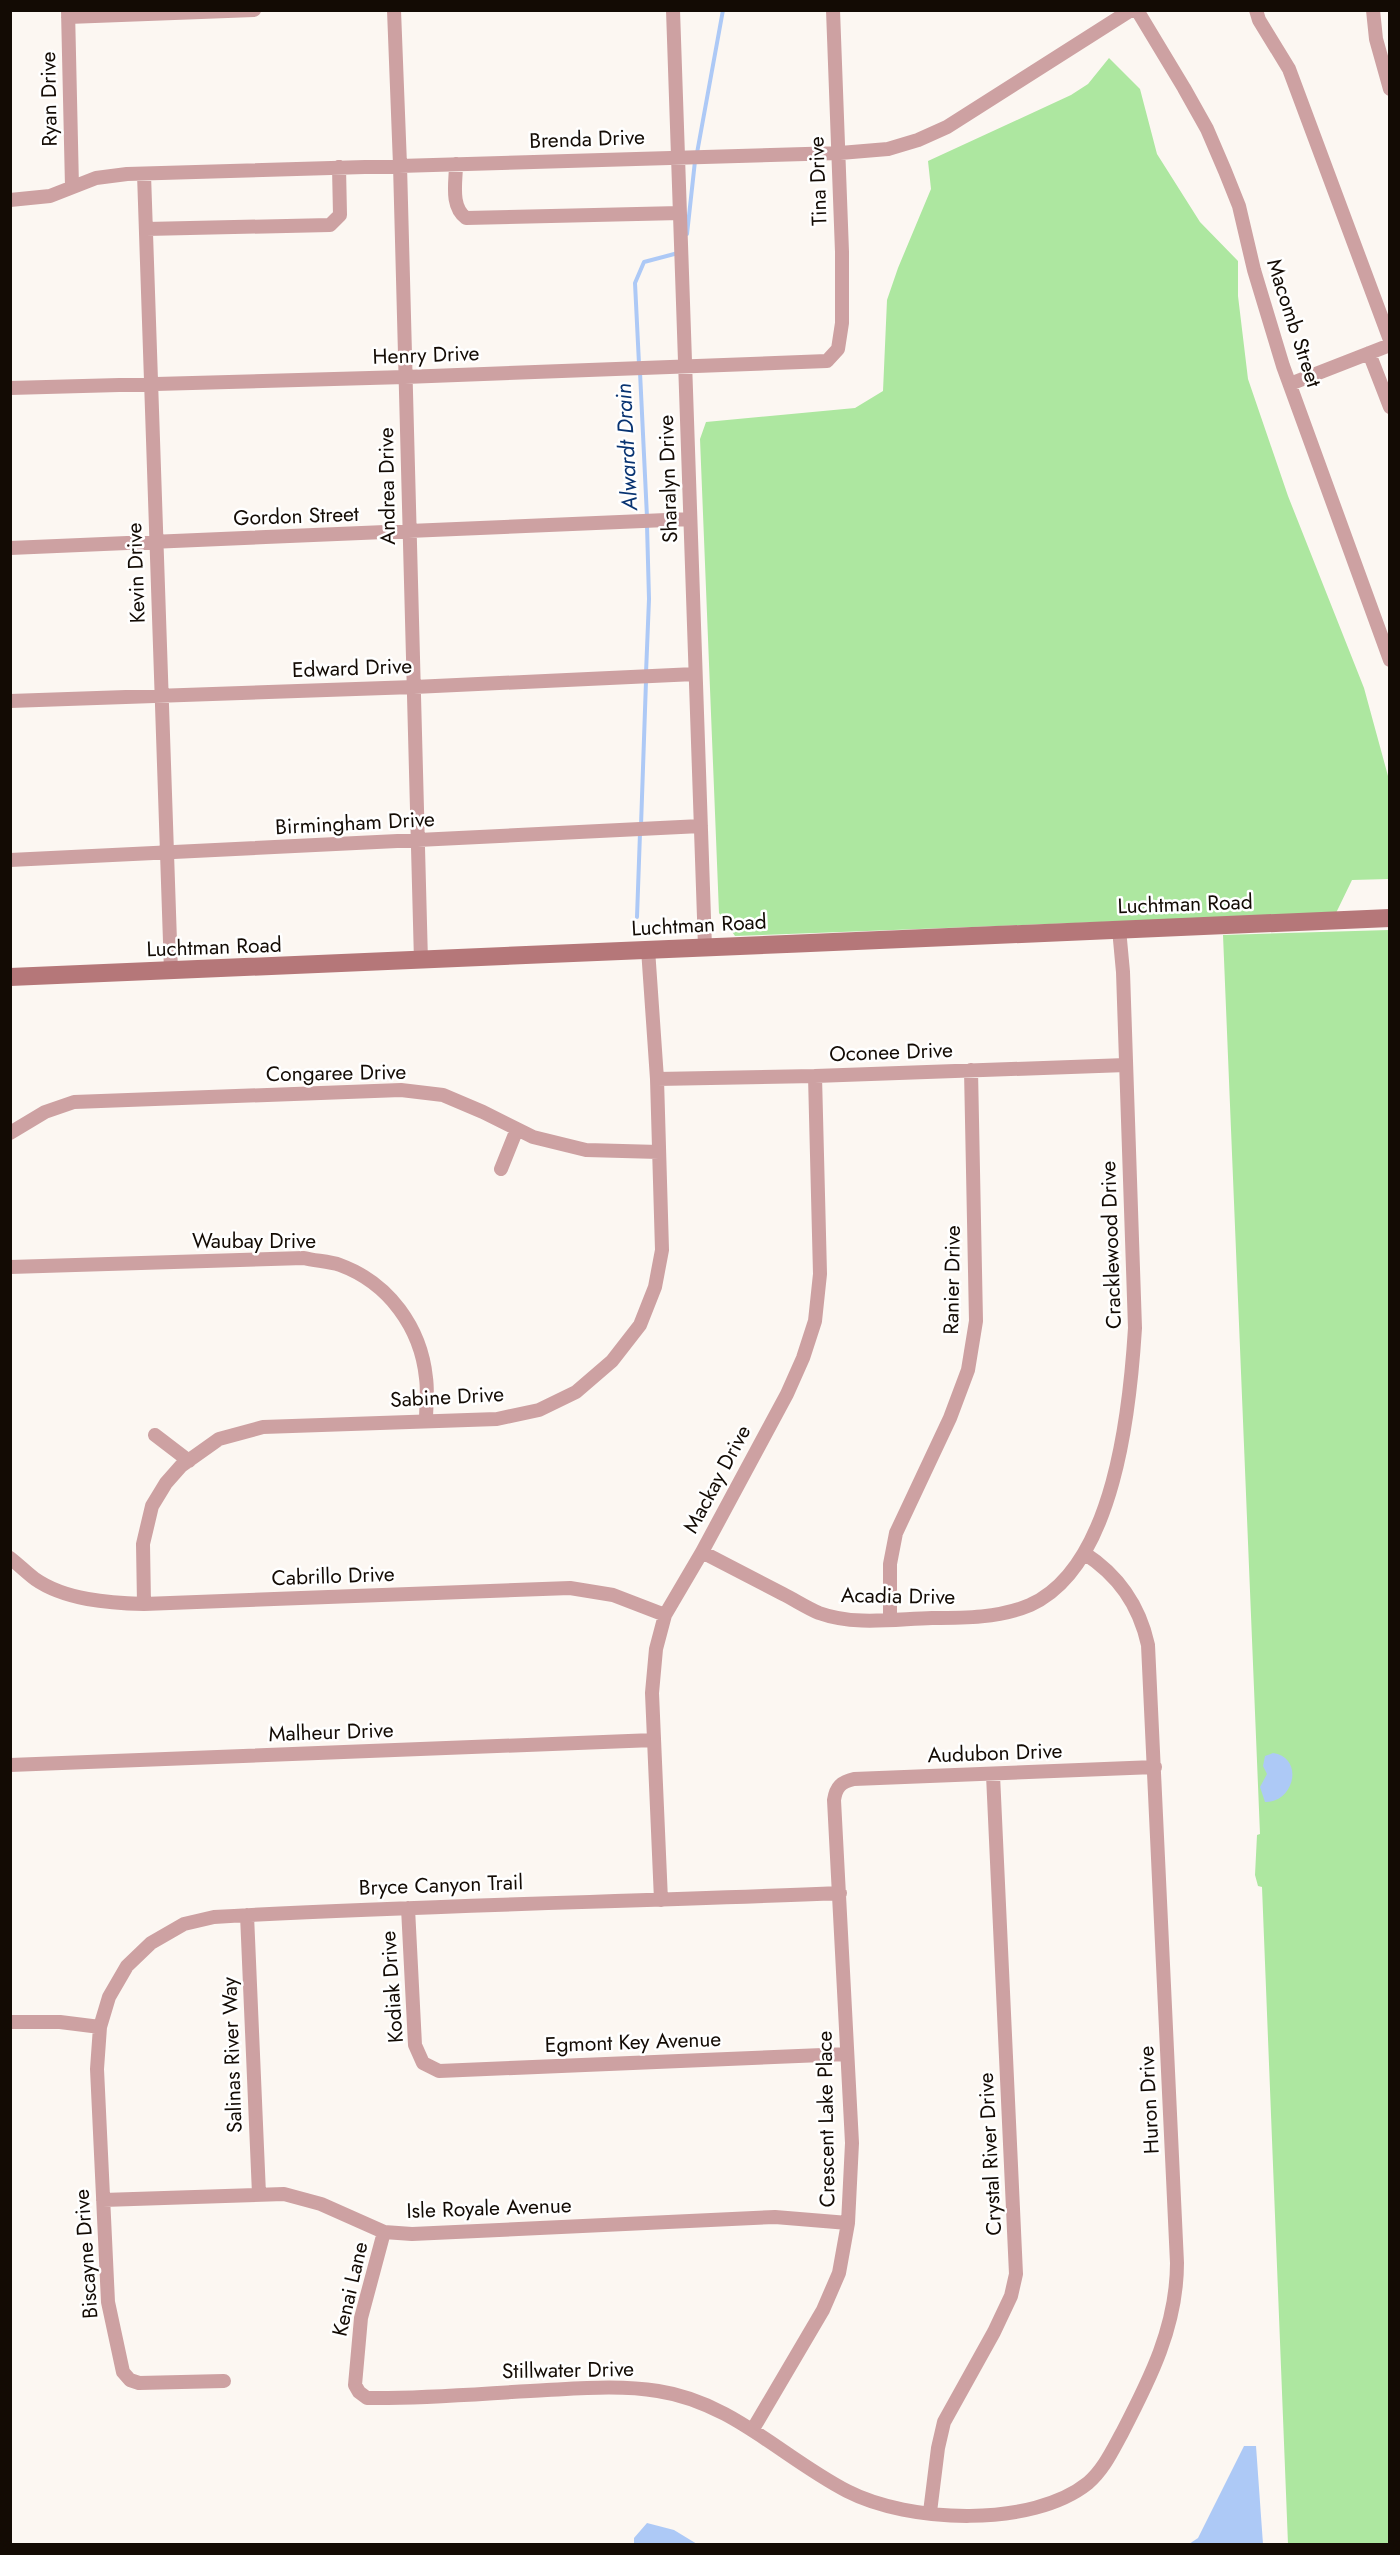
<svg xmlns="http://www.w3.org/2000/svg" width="1400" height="2555" viewBox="0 0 1400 2555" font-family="Jost,sans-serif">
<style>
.green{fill:#ade7a0}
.water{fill:#adc9f6}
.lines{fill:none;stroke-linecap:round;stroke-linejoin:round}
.stream{stroke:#adc9f6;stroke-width:4}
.street{stroke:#cda1a2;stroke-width:14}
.secondary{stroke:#b57779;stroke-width:18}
.labels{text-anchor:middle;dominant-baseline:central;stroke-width:5;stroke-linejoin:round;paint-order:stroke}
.street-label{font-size:21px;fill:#130b04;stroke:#fff}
.water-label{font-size:22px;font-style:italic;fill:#083371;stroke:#fff}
</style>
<rect width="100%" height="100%" fill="#fcf7f2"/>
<path class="green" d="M1109 58 1140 89 1157 154 1200 222 1238 261V296L1248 379 1288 496 1364 688 1388 776 1389 879 1352 880 1336 913 735 936 719 913 700 439 706 422 855 408 883 391 887 300 898 268 931 189 928 161 1071 95 1088 84Z
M1389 930V2544H1288L1262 1887 1258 1886 1255 1875 1257 1835 1260 1834 1223 935Z"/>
<path class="water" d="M1273 1753C1305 1758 1294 1803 1265 1802L1260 1787 1267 1774 1263 1766 1265 1756Z
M1244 2446H1256L1263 2544H1189L1198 2538Z
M647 2523 674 2530 697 2544H634V2538Z"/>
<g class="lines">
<path class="stream" d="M697 153 723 10
M687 234 695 161
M639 364 635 283 644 262 678 253
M640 372 647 517
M646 673 649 599 647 525
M641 826 646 681
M637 917 640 833"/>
<path class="street" d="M68 10 72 187
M394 10 400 165 421 961
M673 10 705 947
M1137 10 1184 88 1207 129 1225 171 1239 206 1254 270 1283 366 1390 660
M1256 10 1259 20 1289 69 1390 340
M1373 10 1376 39 1390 89
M68 17 254 10
M456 164C456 182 450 206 466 218L680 213
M144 174 171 971
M10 200 50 196 96 178 127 174 840 153 888 149 918 140 947 127 1131 10
M146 229 330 225 340 215 339 167
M1369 353 1390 407
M1290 384 1390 345
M10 388 405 377 827 361 838 349 842 323V252L833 10
M10 548 690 519
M10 701 414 687 695 674
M10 860 701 826
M657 1079 815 1076 1126 1065
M10 1133 45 1112 74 1102 401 1090 443 1095 483 1112 533 1137 586 1150 659 1152
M501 1169 517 1129
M10 1267 304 1258C315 1261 329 1261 340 1265 389 1283 421 1328 426 1378 428 1392 426 1407 426 1421
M155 1435 189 1461
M702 1552C729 1566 756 1580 783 1594 795 1600 807 1608 819 1613 855 1626 895 1619 932 1618 965 1618 999 1618 1030 1605 1115 1567 1130 1408 1135 1328L1123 972 1119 929
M10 1558C19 1565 27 1573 35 1579 65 1600 109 1603 144 1604L570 1588 613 1595 665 1615
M144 1604 143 1544 152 1506 166 1483 181 1466 219 1439 263 1427 497 1419 539 1410 576 1392 612 1361 640 1325 655 1287 662 1250 657 1079 648 949
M890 1619V1564L896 1533 950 1418 968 1370 976 1321 971 1070
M10 1765 654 1740
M661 1900 652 1693 656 1649 665 1615 702 1552 787 1394 803 1358 815 1321 820 1274 815 1076
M408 1908 415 2045 423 2063 439 2071 847 2054
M247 1915 259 2194
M10 2022H60L100 2027
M103 2200 284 2194 321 2204 384 2232 412 2234 775 2217 848 2223
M384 2232 361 2318 355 2385 359 2392 367 2398C427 2399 487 2393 547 2390 584 2388 622 2385 658 2391 732 2402 783 2458 847 2491 909 2523 1032 2528 1088 2483 1104 2469 1112 2451 1122 2433 1150 2379 1177 2326 1177 2263L1148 1645C1139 1604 1118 1575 1084 1553
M224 2381 139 2383 130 2380 123 2372 108 2302 97 2069 100 2027 109 1997 127 1966 151 1943 184 1924 214 1917C423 1905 631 1902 840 1893
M753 2429 823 2310 839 2273 848 2223 852 2143 834 1800C836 1787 841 1782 854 1779L1155 1767
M930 2512 938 2448 944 2422 994 2332 1011 2296 1016 2274 993 1775"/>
<path class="secondary" d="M10 977C470 959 930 937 1390 918"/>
</g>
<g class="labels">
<g class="street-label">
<text transform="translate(49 99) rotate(-91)">Ryan Drive</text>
<text transform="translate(587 139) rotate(-2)">Brenda Drive</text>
<text transform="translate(818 181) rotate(-92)">Tina Drive</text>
<text transform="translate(1294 323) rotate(72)">Macomb Street</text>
<text transform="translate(426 355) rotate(-2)">Henry Drive</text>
<text transform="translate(668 479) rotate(-92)">Sharalyn Drive</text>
<text transform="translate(387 486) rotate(-91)">Andrea Drive</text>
<text transform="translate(296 516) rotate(-2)">Gordon Street</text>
<text transform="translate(136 573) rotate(-92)">Kevin Drive</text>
<text transform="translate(352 668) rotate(-2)">Edward Drive</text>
<text transform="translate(355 823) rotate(-3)">Birmingham Drive</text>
<text transform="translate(1185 904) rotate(-2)">Luchtman Road</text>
<text transform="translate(699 925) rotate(-3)">Luchtman Road</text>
<text transform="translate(214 947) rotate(-2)">Luchtman Road</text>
<text transform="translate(891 1052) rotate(-2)">Oconee Drive</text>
<text transform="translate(336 1073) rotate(-1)">Congaree Drive</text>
<text x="254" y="1241">Waubay Drive</text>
<text transform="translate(1111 1245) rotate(-92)">Cracklewood Drive</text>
<text transform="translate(952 1280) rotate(-89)">Ranier Drive</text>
<text transform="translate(447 1397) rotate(-3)">Sabine Drive</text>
<text transform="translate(717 1479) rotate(-62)">Mackay Drive</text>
<text transform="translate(333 1576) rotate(-2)">Cabrillo Drive</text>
<text transform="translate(898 1596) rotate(1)">Acadia Drive</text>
<text transform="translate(331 1732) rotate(-2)">Malheur Drive</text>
<text transform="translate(995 1753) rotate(-2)">Audubon Drive</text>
<text transform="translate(441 1885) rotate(-2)">Bryce Canyon Trail</text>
<text transform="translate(392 1987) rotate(-94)">Kodiak Drive</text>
<text transform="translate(633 2042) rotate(-2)">Egmont Key Avenue</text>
<text transform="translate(232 2055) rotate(-92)">Salinas River Way</text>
<text transform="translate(1149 2100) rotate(-93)">Huron Drive</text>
<text transform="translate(826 2119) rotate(-91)">Crescent Lake Place</text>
<text transform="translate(990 2154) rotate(-93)">Crystal River Drive</text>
<text transform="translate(489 2208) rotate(-2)">Isle Royale Avenue</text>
<text transform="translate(86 2254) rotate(-94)">Biscayne Drive</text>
<text transform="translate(350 2289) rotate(-77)">Kenai Lane</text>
<text transform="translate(568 2370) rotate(-1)">Stillwater Drive</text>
</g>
<g class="water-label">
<text transform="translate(626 447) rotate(-93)">Alwardt Drain</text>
</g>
</g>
<rect width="1400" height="2555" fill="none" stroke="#130b04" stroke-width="24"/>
</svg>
